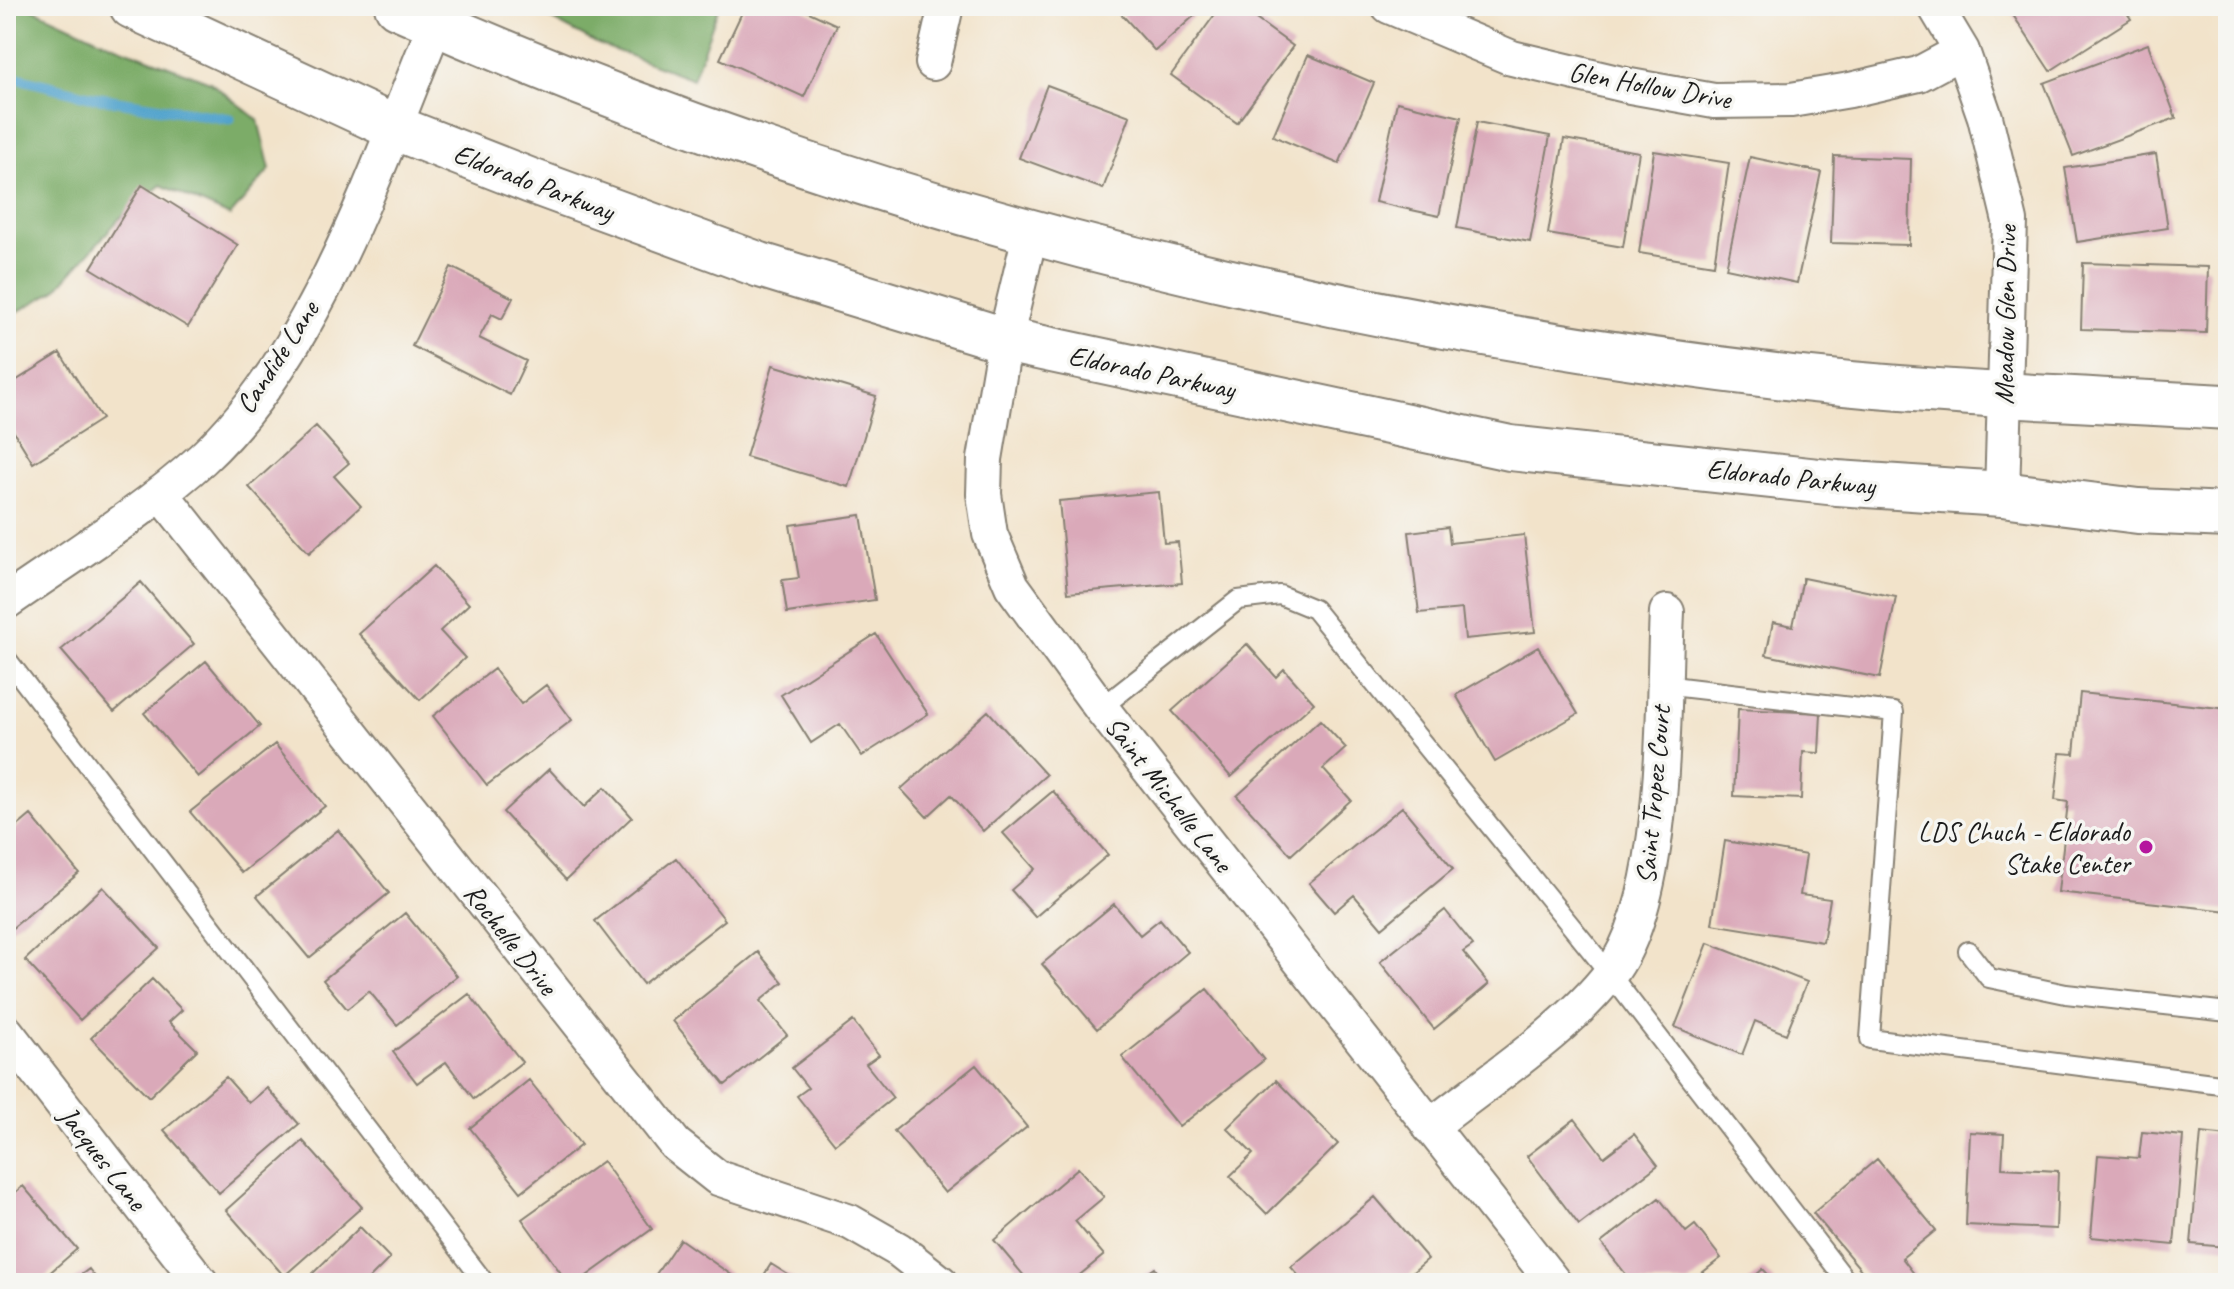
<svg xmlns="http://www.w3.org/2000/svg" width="2234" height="1289" viewBox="0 0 2234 1289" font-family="Caveat,sans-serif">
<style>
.forest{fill:#7bac68;stroke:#4c6442;stroke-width:2}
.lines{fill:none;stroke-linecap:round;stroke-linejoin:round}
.stream{stroke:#51a3cc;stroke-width:11}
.building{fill:#daa9b9}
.service-casing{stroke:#878073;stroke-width:22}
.minor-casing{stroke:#878073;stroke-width:38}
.primary-casing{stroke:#878073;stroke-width:48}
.service{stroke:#fff;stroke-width:18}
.minor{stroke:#fff;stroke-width:34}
.primary{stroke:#fff;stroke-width:44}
.poi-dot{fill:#b5179e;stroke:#f6f6f2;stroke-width:3}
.labels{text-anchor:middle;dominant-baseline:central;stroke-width:7;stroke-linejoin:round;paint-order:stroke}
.street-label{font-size:28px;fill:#1c1c1c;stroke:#f6f6f2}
.poi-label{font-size:28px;fill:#1c1c1c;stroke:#f6f6f2;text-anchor:end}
</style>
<rect width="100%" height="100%" fill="#f6f6f2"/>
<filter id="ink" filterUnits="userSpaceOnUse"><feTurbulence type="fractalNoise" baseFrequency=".0125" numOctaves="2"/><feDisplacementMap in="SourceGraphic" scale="16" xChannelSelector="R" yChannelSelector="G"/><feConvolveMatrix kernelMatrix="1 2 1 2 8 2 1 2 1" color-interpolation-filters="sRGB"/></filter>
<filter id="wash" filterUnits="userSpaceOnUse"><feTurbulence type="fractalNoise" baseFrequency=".006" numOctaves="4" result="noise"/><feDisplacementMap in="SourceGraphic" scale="32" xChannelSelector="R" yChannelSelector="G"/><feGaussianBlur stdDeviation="1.8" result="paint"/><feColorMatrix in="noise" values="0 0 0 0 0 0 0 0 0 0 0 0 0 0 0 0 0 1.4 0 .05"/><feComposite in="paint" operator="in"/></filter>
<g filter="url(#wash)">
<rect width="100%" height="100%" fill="#f2e3ca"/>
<path class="forest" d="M6 6H27L101 40 210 82 258 120 270 169 230 216 161 185 120 218 55 291 6 318Z
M526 6H719L693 79 598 44Z"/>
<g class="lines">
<path class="stream" d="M6 75 93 97 230 119"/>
</g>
<g id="blocks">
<path class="building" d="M745 6H796L837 25 804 97 720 59Z
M1114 6H1205L1155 51Z
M1221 6H1238L1293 46 1237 123 1171 75Z
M1711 6H1768V12Z
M2007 6H2122L2131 19 2050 71Z
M2148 44 2176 118 2073 156 2044 83Z
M1308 55 1374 83 1339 164 1273 136Z
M1047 85 1130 116 1103 189 1019 158Z
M1397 102 1461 117 1439 216 1375 202Z
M1477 122 1550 136 1530 242 1457 228Z
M1564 139 1639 152 1623 247 1548 234Z
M1654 151 1729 163 1714 265 1639 253Z
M2156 154 2168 228 2077 242 2065 168Z
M1834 156 1911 159 1909 245 1831 243Z
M1750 157 1821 172 1797 283 1726 268Z
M142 185 238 245 188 327 91 268Z
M2083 263 2208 267 2206 333 2081 329Z
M451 267 513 298 502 319 492 314 479 338 526 361 510 395 412 346Z
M60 353 102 419 33 463 6 419V387Z
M773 365 876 396 849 487 746 457Z
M316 426 349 463 334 476 361 506 309 553 249 487Z
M1159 492 1164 543 1178 542 1182 583 1068 593 1059 501Z
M861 515 875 600 787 613 782 580 799 578 790 525Z
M1448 527 1450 543 1524 535 1535 632 1465 639 1462 609 1419 613 1409 532Z
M434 566 469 604 440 631 465 658 420 700 359 634Z
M1803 578 1896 597 1880 678 1766 655 1773 622 1793 626Z
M141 582 194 644 114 712 61 650Z
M876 634 928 714 862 756 840 724 811 743 781 695Z
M1247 644 1276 677 1284 669 1314 703 1231 777 1172 711Z
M1538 647 1578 714 1495 762 1456 695Z
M206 661 260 726 198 777 144 713Z
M494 669 521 704 546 685 572 720 487 785 433 716Z
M2080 693 2228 709V911L2058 892 2068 802 2055 800 2060 753 2074 754Z
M1738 709 1821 713 1819 753 1803 752 1801 799 1734 796Z
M988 711 1046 775 983 831 951 795 927 817 901 789Z
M1320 720 1346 748 1323 769 1351 800 1291 855 1237 796Z
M275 744 325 806 242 873 190 812Z
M549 769 584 807 605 787 632 817 566 880 503 812Z
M1053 791 1108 855 1035 917 1011 890 1035 869 1003 833Z
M1402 807 1453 869 1382 928 1354 895 1334 912 1309 883Z
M31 815 79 873 11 929 6 923V836Z
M338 830 389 893 309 958 257 896Z
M1725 841 1806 855 1800 895 1830 899 1823 942 1712 924Z
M676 858 725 920 643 984 595 921Z
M103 887 159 948 80 1020 25 960Z
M1114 904 1140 935 1160 919 1188 952 1097 1029 1042 964Z
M1445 910 1473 945 1463 952 1489 984 1434 1029 1380 962Z
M405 913 457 976 397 1025 369 991 347 1009 323 980Z
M1708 943 1807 982 1786 1034 1755 1021 1742 1055 1675 1027Z
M758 952 783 982 760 1001 787 1035 725 1085 673 1021Z
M152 979 182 1010 169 1022 197 1050 149 1097 91 1038Z
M1207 989 1264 1060 1179 1127 1122 1057Z
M469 994 522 1062 474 1099 446 1062 417 1083 393 1052Z
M853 1021 879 1055 866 1064 893 1098 835 1144 797 1096 808 1088 792 1068Z
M976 1065 1027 1127 945 1193 894 1131Z
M226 1077 249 1103 267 1088 299 1124 219 1193 164 1130Z
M529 1080 581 1145 521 1192 470 1128Z
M1276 1080 1338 1144 1267 1214 1230 1176 1253 1154 1227 1128Z
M1575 1119 1604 1157 1634 1134 1658 1165 1579 1225 1527 1156Z
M1970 1132 2004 1134 2002 1168 2058 1171 2056 1229 1966 1225Z
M2142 1132 2183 1136 2174 1245 2091 1237 2098 1155 2139 1158Z
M2201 1133 2228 1136 2227 1247 2191 1244Z
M303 1141 362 1207 284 1276 226 1210Z
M1877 1159 1936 1230 1902 1258 1915 1275 1905 1283H1872L1813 1213Z
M603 1161 652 1229 577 1283H568L522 1219Z
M1078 1168 1104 1197 1075 1221 1104 1255 1070 1283H1030L994 1240Z
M23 1186 77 1249 38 1283H6V1200Z
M1375 1197 1428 1259 1400 1283H1340L1337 1280 1333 1283H1305L1291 1267Z
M1659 1198 1686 1232 1695 1225 1721 1258 1689 1283H1633L1601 1243Z
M360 1227 390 1258 365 1283H303Z
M680 1239 743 1283H650Z
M771 1264 801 1283H759Z
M1155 1268 1165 1283H1133Z
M89 1269 100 1283H70Z
M1763 1269 1776 1283H1747Z"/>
</g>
</g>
<g filter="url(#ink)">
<use href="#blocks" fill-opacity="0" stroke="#878073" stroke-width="2"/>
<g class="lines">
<defs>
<path id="service" d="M6 658 485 1283
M1663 685 1894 712 1870 1039 2228 1085
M1101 708 1238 600 1280 595 1314 609 1610 974 1848 1283
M1968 951 1989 978 2066 994 2228 1012"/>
<path id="minor" d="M1389 6 1512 58 1630 86 1714 101 1791 100 1850 90 1919 74 1962 51
M1935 6 1962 51 1985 117 2010 221 2002 494
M933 63 946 6
M1030 235 1005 340 985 459 984 494 990 534 1012 586 1101 708 1554 1283
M161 493 675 1144 718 1178 850 1222 899 1250 941 1283
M6 602C72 556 142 513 202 459 316 354 378 164 436 23
M6 1032 201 1283
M1430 1127C1486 1082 1567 1030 1610 974 1669 898 1662 708 1667 612"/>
<path id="primary" d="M132 6 393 127 531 181 760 265 1005 340 1510 448 1837 483 2002 494 2138 511 2228 515
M397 6C840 204 1312 322 1793 378 1938 394 2083 399 2228 407"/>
</defs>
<use href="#service" class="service-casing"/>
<use href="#minor" class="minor-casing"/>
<use href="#primary" class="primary-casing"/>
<use href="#service" class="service"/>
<use href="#minor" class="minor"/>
<use href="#primary" class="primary"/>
</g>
</g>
<circle class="poi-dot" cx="2146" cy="847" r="8"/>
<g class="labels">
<g class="street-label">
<text transform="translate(1650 85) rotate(10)">Glen Hollow Drive</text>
<text transform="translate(534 182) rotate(21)">Eldorado Parkway</text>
<text transform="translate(2005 315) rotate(-89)">Meadow Glen Drive</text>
<text transform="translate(277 357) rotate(-57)">Candide Lane</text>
<text transform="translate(1152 372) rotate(12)">Eldorado Parkway</text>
<text transform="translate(1791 477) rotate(6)">Eldorado Parkway</text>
<text transform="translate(1169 794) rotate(52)">Saint Michelle Lane</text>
<text transform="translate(1653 795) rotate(-85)">Saint Tropez Court</text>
<text transform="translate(511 939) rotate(52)">Rochelle Drive</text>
<text transform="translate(103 1158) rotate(52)">Jacques Lane</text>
</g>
<g class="poi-label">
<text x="2130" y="831">LDS Chuch - Eldorado<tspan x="2130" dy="32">Stake Center</tspan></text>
</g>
</g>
<rect width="2234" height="1289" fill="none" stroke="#f6f6f2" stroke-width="32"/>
</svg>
